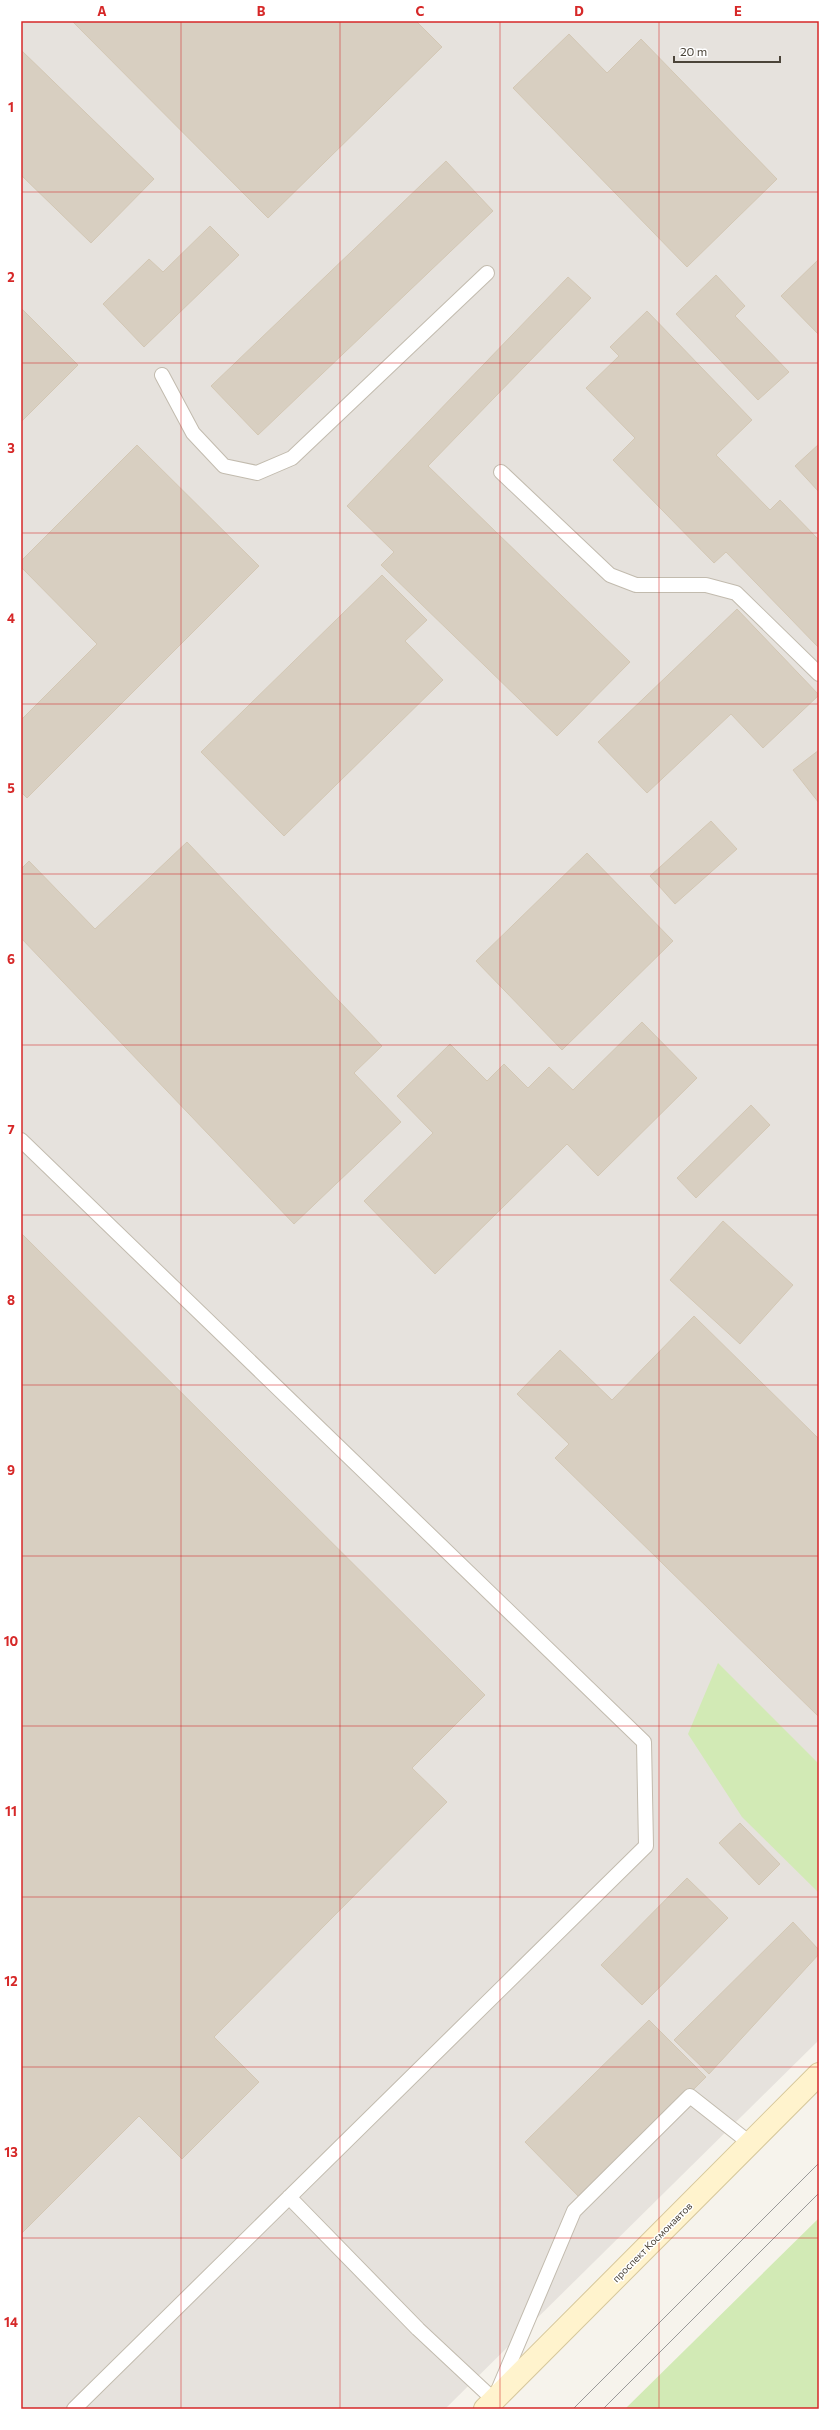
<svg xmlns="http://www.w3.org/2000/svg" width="840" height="2430" viewBox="0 0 840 2430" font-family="Commissioner,sans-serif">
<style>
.industrial{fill:#e6e2dd}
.green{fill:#d2eab5}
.building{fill:#d8cfc1;stroke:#d3c7b4}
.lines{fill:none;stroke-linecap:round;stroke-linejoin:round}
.service-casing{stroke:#c2bbae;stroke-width:16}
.secondary-casing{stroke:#d6c79b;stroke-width:24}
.service{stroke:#fff;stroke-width:14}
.secondary{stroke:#fff3cd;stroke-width:22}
.tram{stroke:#9a9a9a;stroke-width:1}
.grid{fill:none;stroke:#d62828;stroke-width:1;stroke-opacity:0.55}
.labels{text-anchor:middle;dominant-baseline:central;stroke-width:3;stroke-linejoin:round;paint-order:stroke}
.street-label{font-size:10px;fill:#4b4439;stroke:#fff}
.neatline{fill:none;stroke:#d62828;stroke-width:1.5}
.grid-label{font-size:13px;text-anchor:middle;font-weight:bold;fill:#d62828}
</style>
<rect width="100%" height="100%" fill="#f6f3ec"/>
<path class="industrial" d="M21 21H819V2040L445 2409H21Z"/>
<path class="green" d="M718 1663 819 1764V1893L742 1817 688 1734Z
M819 2218V2409H625Z"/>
<path class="building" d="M72 21H416L442 47 268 218Z
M569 34 607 73 641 39 777 179 687 267 513 88Z
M21 50 154 179 91 243 21 175Z
M446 161 493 211 258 435 211 386Z
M210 226 239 255 144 347 103 304 149 259 163 272Z
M819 259V335L781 296Z
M716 275 745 306 735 316 789 372 758 400 676 314Z
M568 277 591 298 428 466 630 662 557 736 381 565 394 552 347 506Z
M21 308 78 365 21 422Z
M647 311 752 420 716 455 770 510 780 500 819 540V648L726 552 714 563 613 460 635 438 586 388 619 356 610 347Z
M819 444V492L795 466Z
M137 445 259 566 27 798 21 792V720L97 644 21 567V561Z
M382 575 427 620 405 641 443 680 284 836 201 752Z
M737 609 819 695 763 748 731 714 647 793 598 742Z
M819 750V803L793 770Z
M711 821 737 849 675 904 650 876Z
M187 842 382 1046 354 1073 401 1122 294 1224 21 938V869L29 861 95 929Z
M587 853 673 941 562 1050 476 961Z
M642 1022 697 1078 598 1176 567 1144 435 1274 364 1201 433 1133 397 1096 450 1044 487 1081 504 1064 528 1088 549 1067 573 1090Z
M751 1105 770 1125 696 1198 677 1178Z
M723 1221 793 1285 740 1344 670 1280Z
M21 1233 485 1695 412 1768 447 1802 214 2037 259 2082 182 2159 139 2116 21 2234Z
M694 1316 819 1439V1717L555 1458 569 1444 517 1394 560 1350 612 1400Z
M740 1823 780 1864 759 1885 719 1843Z
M687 1878 728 1918 642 2005 601 1965Z
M793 1922 819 1950V1954L709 2074 674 2040Z
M649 2020 706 2077 582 2200 525 2142Z"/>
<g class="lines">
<defs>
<path id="service" d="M162 375 193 433 224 466 257 473 292 458 487 273
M501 472 610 575 636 585H706L736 593 819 674
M21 1140 644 1742 646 1846 74 2409
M289 2197 418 2329 494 2400 574 2211 690 2096 751 2144"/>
<path id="secondary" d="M485 2409 819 2074"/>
</defs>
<use href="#service" class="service-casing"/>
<use href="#secondary" class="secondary-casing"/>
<use href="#service" class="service"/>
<use href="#secondary" class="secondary"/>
<path class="tram" d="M573 2409 819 2163
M603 2409 819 2193"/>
</g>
<path class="grid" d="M181 21V2409M340 21V2409M500 21V2409M659 21V2409M21 192H819M21 363H819M21 533H819M21 704H819M21 874H819M21 1045H819M21 1215H819M21 1385H819M21 1556H819M21 1726H819M21 1897H819M21 2067H819M21 2238H819"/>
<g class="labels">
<g class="street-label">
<text transform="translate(652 2242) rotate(-45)">проспект Космонавтов</text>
</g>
</g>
<rect width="840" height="2430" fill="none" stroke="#ffffff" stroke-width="44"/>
<path d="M674 56v6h106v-6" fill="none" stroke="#4b4439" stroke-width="2"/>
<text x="680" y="56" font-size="12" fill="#4b4439" stroke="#ffffff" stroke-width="3" paint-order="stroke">20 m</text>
<rect x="22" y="22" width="796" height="2386" class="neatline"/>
<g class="grid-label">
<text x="102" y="16">A</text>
<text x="261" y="16">B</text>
<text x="420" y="16">C</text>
<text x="579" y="16">D</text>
<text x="738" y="16">E</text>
<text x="11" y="112">1</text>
<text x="11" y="282">2</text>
<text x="11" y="453">3</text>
<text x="11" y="623">4</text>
<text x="11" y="793">5</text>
<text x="11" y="964">6</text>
<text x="11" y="1134">7</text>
<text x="11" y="1305">8</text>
<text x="11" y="1475">9</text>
<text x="11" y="1646">10</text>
<text x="11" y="1816">11</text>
<text x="11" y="1986">12</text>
<text x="11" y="2157">13</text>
<text x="11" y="2327">14</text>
</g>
</svg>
